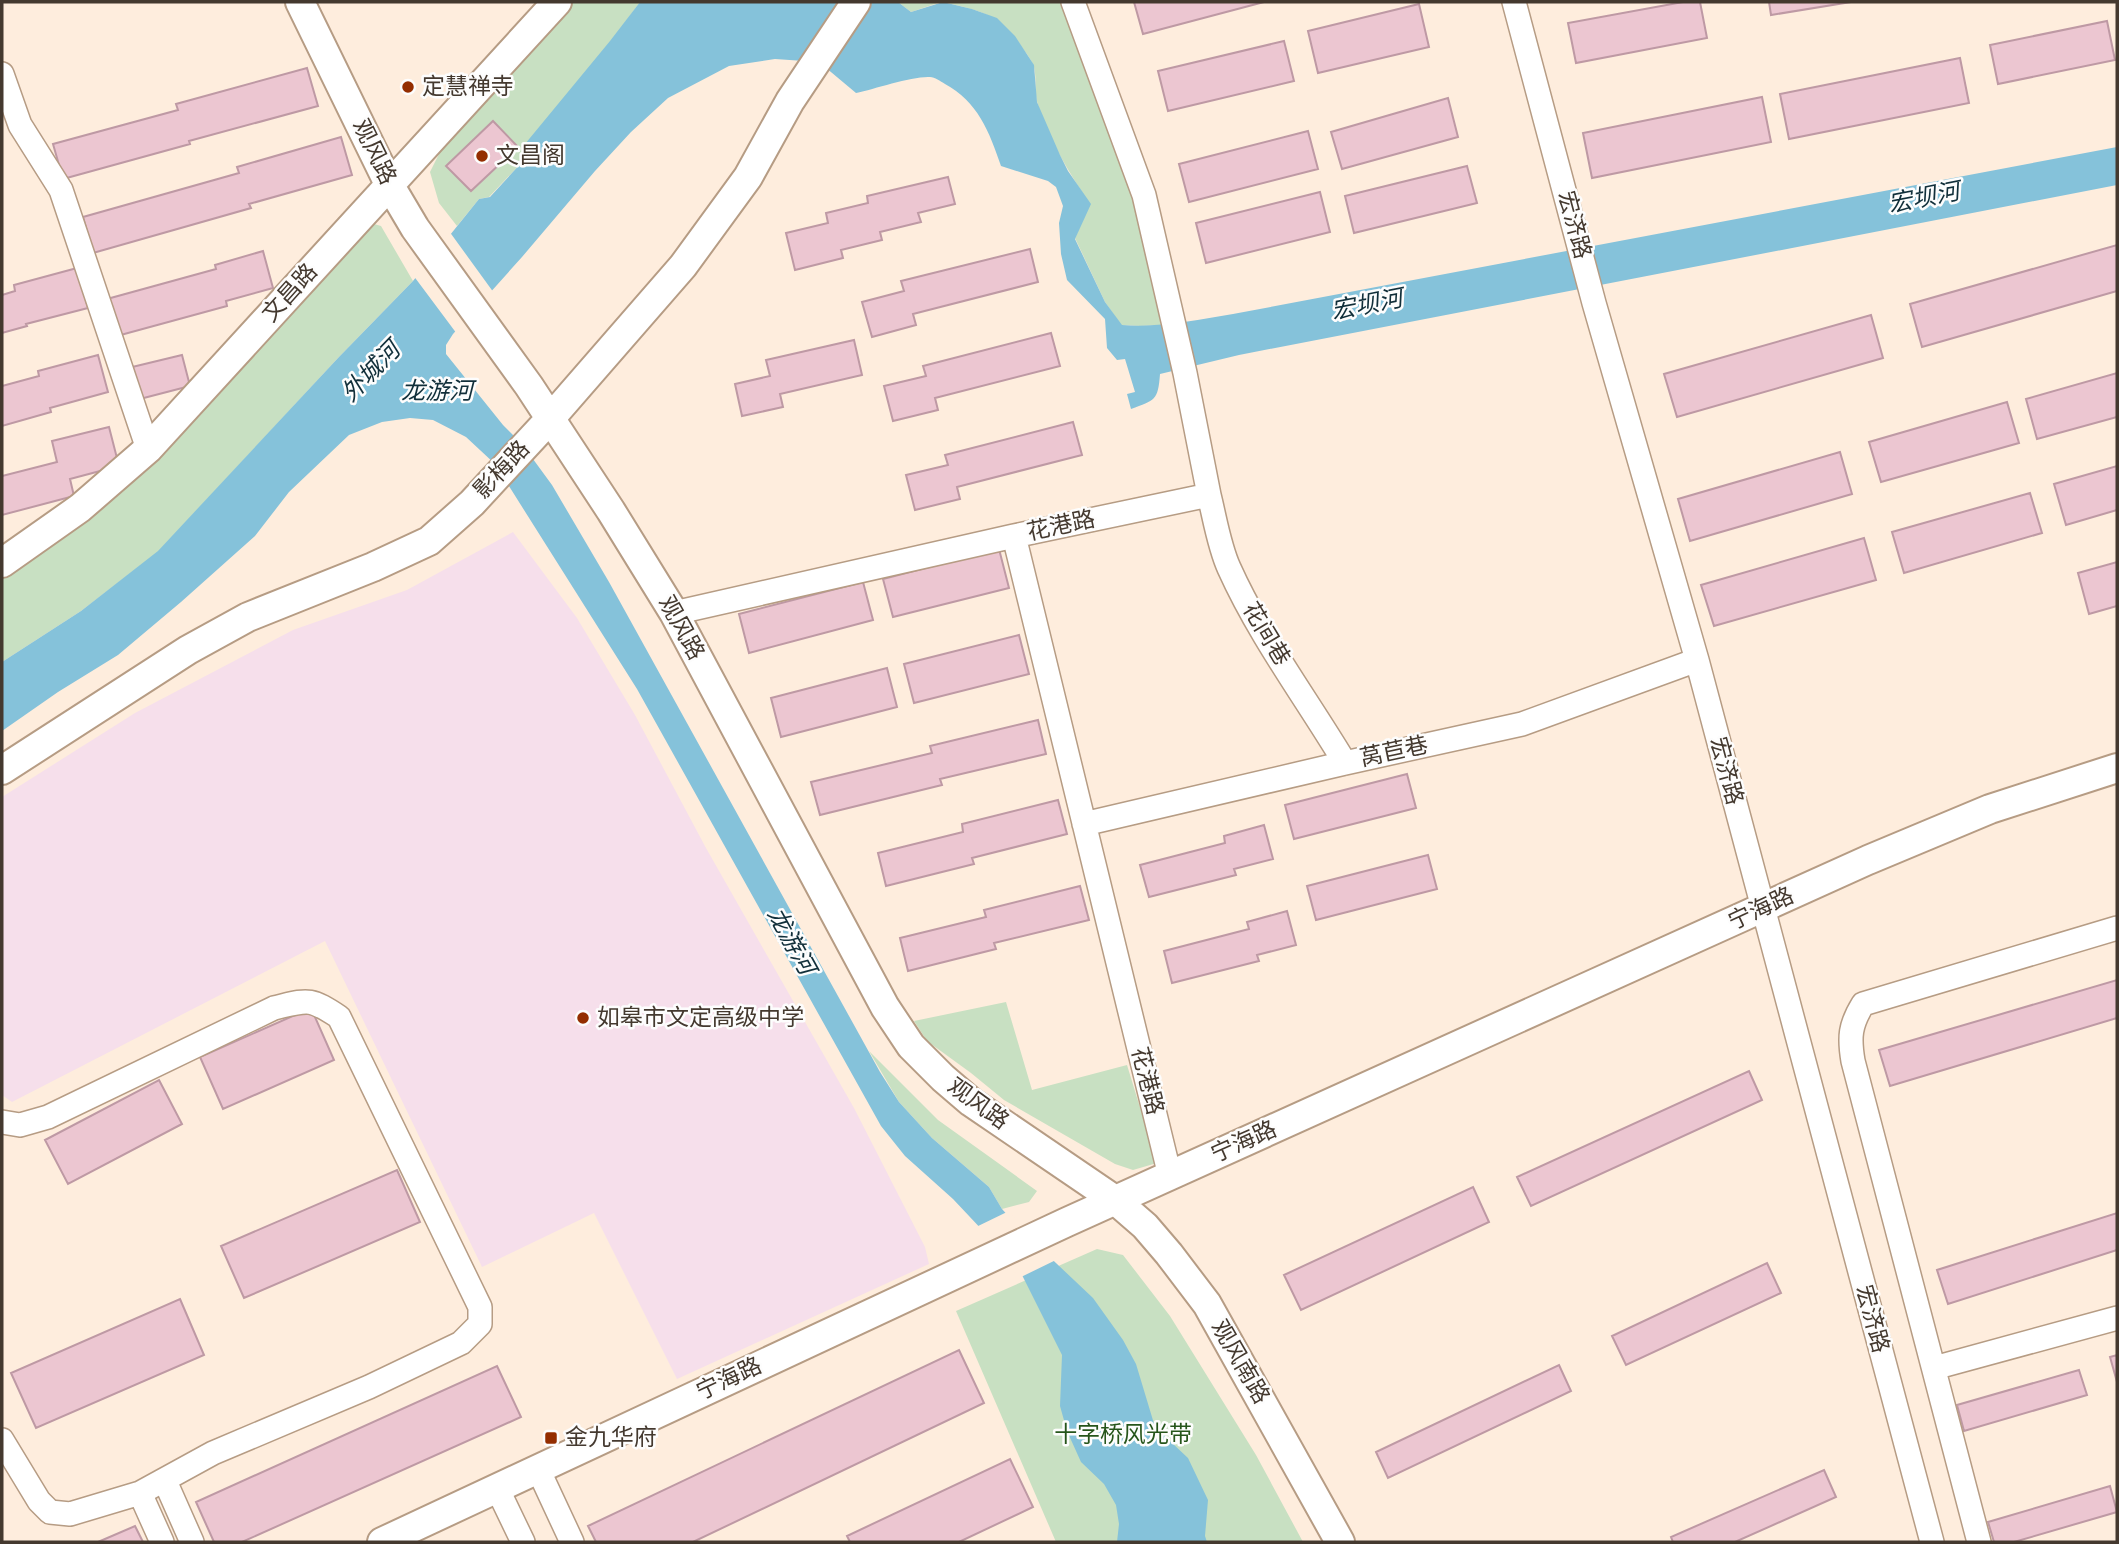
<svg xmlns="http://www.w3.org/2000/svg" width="2119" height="1544" viewBox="0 0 2119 1544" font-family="'Varela Round','Noto Sans SC',sans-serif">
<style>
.education{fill:#f6dfeb}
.green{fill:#c8e0c2}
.water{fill:#85c2da}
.pier{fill:#feeddd}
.building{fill:#ecc6d1;stroke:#be99a4;stroke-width:2}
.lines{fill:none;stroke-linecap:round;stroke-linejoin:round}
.minor-casing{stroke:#b69c84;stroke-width:26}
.tertiary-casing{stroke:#b69c84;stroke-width:32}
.minor{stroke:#fff;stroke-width:23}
.tertiary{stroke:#fff;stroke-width:28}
.poi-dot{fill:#942e01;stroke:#fdfdfd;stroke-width:2.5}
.labels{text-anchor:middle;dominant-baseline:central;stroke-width:5;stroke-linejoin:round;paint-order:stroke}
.poi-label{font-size:23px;fill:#44392f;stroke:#fdfdfd;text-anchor:start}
.street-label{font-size:23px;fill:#44392f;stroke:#fdfdfd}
.park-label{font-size:23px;fill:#26551b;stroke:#fdfdfd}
.water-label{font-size:24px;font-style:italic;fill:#112f3a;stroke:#fdfdfd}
</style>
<rect width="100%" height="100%" fill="#feeddd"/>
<path class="education" d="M513 532 577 618 635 715 706 848 854 1108 925 1247 929 1264 677 1379 594 1213 482 1267 325 941 12 1102 2 1095V797L135 713 293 630 407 590Z"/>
<path class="green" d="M568 2H640L523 161 489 197 479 199 457 226 439 203 430 172 444 144Z
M898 2H941L911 12Z
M943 2H1067L1137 206 1161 325 1140 326 1121 325 1105 302 1075 238 1090 204C1069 173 1050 141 1038 105 1034 93 1037 79 1034 67 1032 61 1027 54 1023 49 1001 14 981 11 943 2Z
M364 221 381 226 413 281 338 358 158 552 81 611 2 662V570Z
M1006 1002 1032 1090 1127 1065 1157 1163 1133 1170 1115 1164 1004 1100 971 1073 927 1041 914 1021Z
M869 1051 938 1120 1037 1191 1029 1202 1002 1209 989 1187 932 1138 899 1102Z
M1097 1249 1123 1255 1170 1316 1256 1455 1303 1542H1056L956 1311Z"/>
<path class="water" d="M640 2H898L911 12 943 2 972 9 997 18 1015 36 1034 65 1037 102 1060 155 1068 171 1091 204 1075 239 1105 302 1122 325C1159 328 1196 320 1233 314L2117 147V185L1239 355 1160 374C1158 401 1155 400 1131 409L1127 394 1135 392 1125 359 1117 360 1107 348 1105 319 1067 280 1061 254 1059 223 1063 206 1056 187 1048 181 1001 166C989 131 978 102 945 84 940 81 935 77 930 77 912 76 875 89 856 93L819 62 775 59 729 66 668 98 631 132 595 171 522 257 453 334 446 345V354L503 425 522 444 552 485 609 582 880 1072 899 1102 932 1138 989 1187 1002 1209 1020 1229 1093 1298 1123 1340 1136 1364 1155 1427 1188 1458 1208 1500 1205 1536 1207 1542H1117L1119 1524 1116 1505 1104 1484 1081 1462 1067 1431 1060 1406 1062 1355 1019 1269 953 1199 905 1156 881 1126 637 689 495 464 466 437 433 420 410 418 382 422 349 435 289 492 255 536 181 602 118 655 58 692 2 731V662L81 611 158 551 338 358 413 281 479 199 490 197 523 161 525 144 610 41Z"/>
<path class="pier" d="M449 231 494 293 457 334 413 275Z
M1009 1211 1022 1227 1058 1259 1019 1278 1000 1252 974 1228Z"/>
<path class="building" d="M1134 2H1264L1143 34Z
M1683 2H1700L1707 38 1576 63 1568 23Z
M1769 2H1851L1771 15Z
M1419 4 1429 47 1318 73 1308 31Z
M2107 21 2115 60 1998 84 1990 45Z
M1284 41 1294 81 1168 111 1158 71Z
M1960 58 1969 103 1789 139 1780 94Z
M307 68 318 106 189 141 190 144 63 179 53 144 178 110 176 104Z
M1762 97 1771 142 1592 178 1583 133Z
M1448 98 1458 137 1342 169 1331 132Z
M493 121 518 147 471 191 446 166Z
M1308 131 1318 169 1189 202 1179 164Z
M341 137 352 175 249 204 251 208 93 253 83 217 239 173 237 167Z
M1467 166 1477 203 1354 233 1345 196Z
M948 177 955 204 918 213 921 222 880 232 882 240 841 250 843 258 795 270 786 233 828 223 826 213 868 203 867 196Z
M1320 192 1330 232 1206 263 1196 223Z
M2117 245V291L1922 347 1910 304Z
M1030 249 1038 282 913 314 916 325 872 337 862 302 904 291 901 281Z
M263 251 273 288 226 301 227 306 117 336 107 299 216 269 215 265Z
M77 268 88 308 26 324 27 326 2 333V295L15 291 14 285Z
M1871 315 1883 358 1677 417 1664 374Z
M1051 333 1060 366 935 398 938 410 893 421 884 386 926 376 923 366Z
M854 340 862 375 780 394 783 407 742 416 735 384 770 376 766 360Z
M98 355 108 392 50 408 51 412 2 426V386L39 376 38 371Z
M182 355 190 386 136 400 128 368Z
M2117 373V417L2037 439 2026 399Z
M2007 402 2019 443 1881 482 1869 442Z
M1073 422 1082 455 957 487 960 499 915 510 906 475 948 465 945 455Z
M109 427 119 466 70 479 74 496 2 515V476L57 462 52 441Z
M1840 452 1852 494 1690 541 1678 499Z
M2117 466V510L2066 525 2054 484Z
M2030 493 2042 533 1904 573 1892 532Z
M1864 538 1876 580 1714 626 1701 585Z
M999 549 1009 588 893 617 883 579Z
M2117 562V606L2089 614 2078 573Z
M863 582 873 620 749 653 739 614Z
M1019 635 1029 674 914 703 904 664Z
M887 668 897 707 781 737 771 698Z
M1038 720 1046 754 940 779 942 785 820 815 811 782 932 753 930 746Z
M1407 774 1416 808 1294 839 1285 805Z
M1058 800 1067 834 972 858 974 864 886 886 878 853 963 832 962 824Z
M1264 825 1273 859 1234 869 1236 875 1149 897 1140 865 1225 843 1224 836Z
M1428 855 1437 889 1316 920 1307 886Z
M1080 886 1089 920 994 943 996 949 908 971 900 938 986 917 984 910Z
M1287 911 1296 945 1257 955 1259 961 1172 983 1164 951 1249 929 1247 922Z
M2117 980V1018L1890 1086 1879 1050Z
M311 1008 334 1060 223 1109 200 1057Z
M1749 1071 1762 1100 1531 1206 1517 1177Z
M159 1080 182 1124 68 1184 45 1140Z
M397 1170 420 1222 244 1298 221 1246Z
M1473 1187 1489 1222 1301 1310 1284 1275Z
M2117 1213V1250L1948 1304 1937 1270Z
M1767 1263 1781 1293 1626 1365 1612 1336Z
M180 1299 204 1355 36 1428 11 1373Z
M959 1350 984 1403 693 1542H596L588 1526Z
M2117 1355V1382L2110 1357Z
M1559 1365 1571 1391 1388 1478 1376 1452Z
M497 1366 521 1417 242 1542H214L196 1502Z
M2079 1370 2087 1395 1964 1431 1957 1405Z
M1010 1459 1033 1507 959 1542H850L847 1536Z
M1824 1470 1836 1497 1735 1542H1673L1671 1537Z
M2110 1486 2117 1512 2014 1542H1994L1988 1522Z
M135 1526 143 1542H98Z"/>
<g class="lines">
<defs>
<path id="minor" d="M1073 2 1144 195 1185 373 1209 495 1014 536 1170 1176
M1514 2 1594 303 1697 660 1932 1542
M2 74 20 125 61 190 148 449
M1209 495C1215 519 1219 546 1229 568 1260 637 1306 698 1345 763
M674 613 1014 536
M1084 824 1345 763 1522 724 1697 660
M2 1122 20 1125 48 1117 274 1008C308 1000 309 997 339 1017L480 1307V1324L461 1343 369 1387 213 1453 140 1493 70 1514 50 1512 39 1501 2 1440
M1934 1368 2117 1318
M538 1469 572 1542
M165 1481 192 1542
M497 1488 523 1542
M140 1493 162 1542
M1979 1542 1853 1061C1849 1037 1850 1025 1863 1004L2117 928"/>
<path id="tertiary" d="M300 2 389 184 415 228 529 386 611 511 674 613 885 1007 911 1046 943 1078 971 1102 1115 1200 1145 1226 1169 1254 1207 1304 1340 1542
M2 563 80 508 148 449 557 2
M2 770 188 650 248 617 373 567 429 541 472 503 549 420 683 266 748 177 790 101 856 2
M382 1542 1067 1222 1868 860 1990 809 2117 768"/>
</defs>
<use href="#minor" class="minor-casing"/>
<use href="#tertiary" class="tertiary-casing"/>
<use href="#minor" class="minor"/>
<use href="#tertiary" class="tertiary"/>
</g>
<g class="poi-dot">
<circle cx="408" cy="87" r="7"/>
<circle cx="482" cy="156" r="7"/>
<circle cx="583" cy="1018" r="7"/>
<rect x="544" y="1431" width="14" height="14" rx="3.5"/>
</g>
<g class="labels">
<g class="poi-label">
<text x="422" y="87">定慧禅寺</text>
<text x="496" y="156">文昌阁</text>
<text x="597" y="1018">如皋市文定高级中学</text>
<text x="565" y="1438">金九华府</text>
</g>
<g class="street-label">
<text transform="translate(374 152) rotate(64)">观风路</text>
<text transform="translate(1574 225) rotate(75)">宏济路</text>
<text transform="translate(290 293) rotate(-48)">文昌路</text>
<text transform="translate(502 470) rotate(-47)">影梅路</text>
<text transform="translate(1061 526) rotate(-12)">花港路</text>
<text transform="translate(681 628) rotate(61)">观风路</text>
<text transform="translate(1266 634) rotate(59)">花间巷</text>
<text transform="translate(1394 752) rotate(-12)">莴苣巷</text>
<text transform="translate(1726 771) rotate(75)">宏济路</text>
<text transform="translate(1761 909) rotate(-25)">宁海路</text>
<text transform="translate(1147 1081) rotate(76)">花港路</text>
<text transform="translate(978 1104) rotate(36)">观风路</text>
<text transform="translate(1244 1142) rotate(-24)">宁海路</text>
<text transform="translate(1872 1319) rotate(75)">宏济路</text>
<text transform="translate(1240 1362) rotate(60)">观风南路</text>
<text transform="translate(729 1379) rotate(-25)">宁海路</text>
</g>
<g class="park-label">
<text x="1123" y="1435">十字桥风光带</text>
</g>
<g class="water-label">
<text transform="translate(1924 198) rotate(-11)">宏坝河</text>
<text transform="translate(1367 305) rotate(-11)">宏坝河</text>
<text transform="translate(371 372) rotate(-46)">外城河</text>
<text x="437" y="391">龙游河</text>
<text transform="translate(791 941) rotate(61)">龙游河</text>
</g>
</g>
<rect width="2119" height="1544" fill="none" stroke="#44392f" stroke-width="7"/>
</svg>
